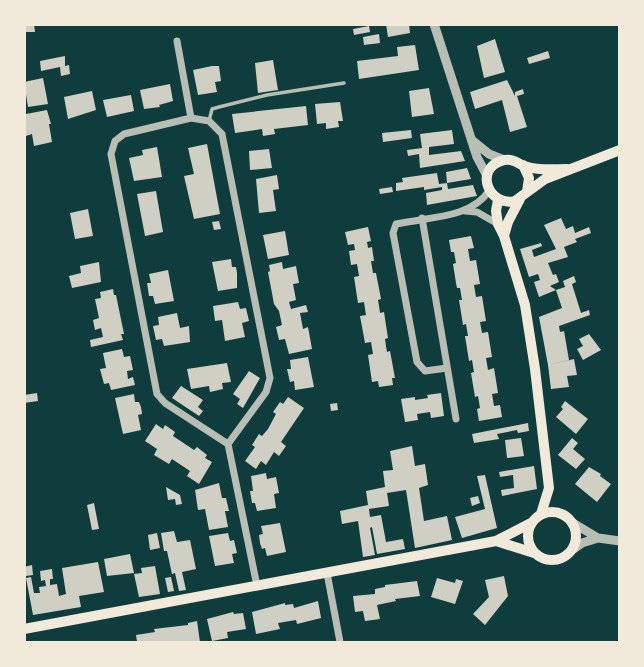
<svg xmlns="http://www.w3.org/2000/svg" width="644" height="667" viewBox="0 0 644 667" font-family="Lora,serif">
<style>
.building{fill:#cfcfc3}
.lines{fill:none;stroke-linecap:round;stroke-linejoin:round}
.service{stroke:#b8beb3;stroke-width:3.5}
.minor{stroke:#b8beb3;stroke-width:7}
.tertiary{stroke:#b8beb3;stroke-width:9}
.secondary{stroke:#f1e9da;stroke-width:10}
</style>
<rect width="100%" height="100%" fill="#0f3d3e"/>
<path class="building" d="M25 24H34L35 32H26Z
M386 24H409L410 33 388 37Z
M369 26 370 32 354 35 353 29Z
M379 34 380 43 364 45 363 37Z
M495 39 505 72 484 78 477 46Z
M415 45 419 70 359 79 357 61 398 56 397 47Z
M548 51 550 58 529 64 527 58Z
M65 56V66L69 65 70 74 61 76 60 67 41 71 40 61Z
M273 60 278 90 258 93 255 63Z
M212 66H219L221 81 215 82 217 92 198 95 193 70Z
M43 78 48 104 28 107 24 82Z
M507 80 515 96V92L523 89 524 94 517 96 527 127 510 132 502 100 475 109 470 92Z
M170 84 173 101 159 105 160 107 144 109 140 90Z
M429 88 434 114 412 117 409 91Z
M92 91 96 110 68 119 64 97Z
M131 95 134 111 107 117 103 100Z
M340 102 343 121H338L339 127 326 129V123L317 124 315 104Z
M306 106 308 125 274 129 275 134 263 136 262 129 235 133 232 114Z
M47 110 51 124H49L52 142 34 146 32 134 26 136V114Z
M411 130 412 138 383 142 382 133Z
M452 130 454 144 429 147V155L461 151 465 161 420 168 419 154 408 156 407 150 422 148 420 134Z
M207 144 220 214 194 219 184 176 194 174 188 148Z
M157 147 162 177 134 181 129 158 143 155 142 150Z
M269 149 272 168 250 170 249 151Z
M467 168 471 179 447 183 446 172Z
M437 173 439 184 447 183 448 189 473 185 477 196 427 205 426 193 442 190V187L424 190V187L396 191V183L403 182 402 178Z
M277 175 279 189 273 190 276 211 259 213 256 179Z
M392 187 393 192 380 194 379 189Z
M156 191 163 232 145 236 137 194Z
M88 209 93 236 75 239 70 213Z
M561 218 566 229 573 226 575 233 589 227 591 233 575 239 577 242 564 247 568 257 548 263 553 275 556 274 559 282 550 286 556 290 565 287 563 281 574 276 576 282 572 284 581 313 589 310 590 315 559 326 560 332 564 331 569 360 548 365 539 317 562 308 556 290 539 297 534 282 540 280 538 274 529 277 520 249 541 243 542 246 532 250 534 257 556 249 544 225Z
M219 221 221 229 214 230 212 222Z
M368 227 371 241 367 242 368 248 372 247 374 261H371L373 273H376L381 299 378 300 379 306 380 313 384 312 388 338 385 339 386 346 387 352 390 351 395 378H392L393 385 379 387 378 381 372 382 368 355 373 354 371 342 365 343 360 316 366 315 365 309 364 302 358 303 354 277 359 276 357 264 351 265 349 251 355 250 354 244 348 245 345 232Z
M285 231 289 255 268 259 263 235Z
M471 236 474 248 468 249 470 261 476 260 480 284 474 285 476 297 482 296 486 321 480 322 482 333 488 332 492 357 486 358 488 370 494 368 498 393 492 394 494 406 500 405 502 417 479 421 477 409 480 408 478 396 475 397 471 373 474 372 472 360 469 361 465 336H468L466 324 463 325 459 300H462L460 288H457L456 283 453 264 456 263 454 252H451L449 240Z
M231 259 232 267H236L237 273V288L218 291 212 262Z
M99 262 101 282 72 288 69 276 81 273 80 266Z
M282 262 283 269 296 266 299 283 293 284 296 300 289 302 291 309 306 305 308 312 300 313 303 329 308 327 312 349 289 354 285 339 279 340 276 327 282 325 279 311 274 304 268 272 270 271 269 265Z
M168 270 174 301 155 304 153 296H149L147 283H151L149 274Z
M113 289 114 295H116L124 334H121L123 340 91 347 90 340 103 337 101 328 95 330 93 320 99 318 95 299 101 298 100 292Z
M238 302 240 309 246 308 249 321 242 323 245 337 225 341 222 320 215 321 213 306Z
M177 313 180 328 189 326 190 342 164 346 162 339 156 340 153 326 159 325 158 317Z
M589 334 601 350 583 360 577 349 583 346 579 339Z
M122 349 124 357 130 356 133 370 127 371 128 379 133 377 135 385 111 390 109 383 104 384 100 369 106 368 103 353Z
M308 357 314 387 295 390 294 381 290 382 287 369H291L290 360Z
M574 359 577 375 567 376 569 387 551 389 548 365Z
M227 363 231 382 222 383 223 389 210 392 209 386 191 389 187 369Z
M249 371 260 378 243 408 237 404 240 399 233 394Z
M181 386 203 400 198 407 203 411 199 416 172 398Z
M37 393 38 401 24 403V395Z
M441 393 444 416 431 418 430 412 417 414 418 420 405 422 401 399 415 397V400L428 398 427 395Z
M134 394 135 402H139L141 407 142 414 138 415 141 430 123 434 115 398Z
M288 397 304 408 281 442 286 446 279 456 274 452 266 465 261 461 256 469 245 461 255 447 252 445 259 434 262 436 268 429 276 414 273 412 280 402 283 404Z
M565 401 588 419 576 434 556 417 563 409 561 407Z
M337 403 338 410 331 411 330 404Z
M528 423 529 431 518 433 517 430 497 434 499 439 474 443 472 434Z
M156 424 163 429 165 425 175 432 173 436 194 450 197 447 207 455 205 458 212 462 199 484 187 476 190 471 172 459 169 464 154 455 157 449 145 441Z
M521 438 524 456 507 458 505 440Z
M572 438 578 443 573 449 585 459 576 469 558 455Z
M412 446 415 466 425 464 428 485 419 488 424 521 447 516 452 540 415 548 406 490 387 493 389 506 369 509 370 517 381 515 386 542 403 539 405 549 377 554 372 527 370 528 375 555 363 557 358 521 342 524 340 511 368 505 366 491 385 487 383 471 393 470 390 451Z
M534 466 537 489 502 496 501 490 514 488 513 475 500 477 499 472Z
M589 467 601 474 600 476 611 484 597 502 575 484Z
M266 473 267 479 276 477 279 493 274 494 276 508 257 511 255 503H252L250 491H253L251 476Z
M485 475 497 528 462 538 455 517 485 509 477 476Z
M219 483 222 498H226L229 511H225L228 527 209 530 205 509 198 510 195 490Z
M166 487 180 495 182 504 176 505 175 499 168 500Z
M478 496 480 503 472 506 470 498Z
M94 503 99 529 92 530 87 505Z
M280 523 286 552 267 556 265 548 262 549 260 543 259 535 263 534 261 526Z
M174 531 177 542 190 540 196 569 182 572 186 590 179 591 175 573 172 574 167 551H164L161 533Z
M157 533 160 548 150 550 148 535Z
M228 533 230 541 234 540 237 553 232 554 234 563 215 566 209 536Z
M130 554 134 573 107 576 104 559Z
M98 562 104 592 79 596 81 607 33 615 26 578 31 577 34 593H40L39 587 46 586 45 580 41 581 40 571 52 569 53 579H50V585L57 584 59 596 66 594 62 568Z
M32 565 33 575 26 576 24 567Z
M155 566 160 594 139 597 134 574 142 573 141 568Z
M504 576 508 596 485 625 473 614 489 597 485 580Z
M171 577 174 591 168 592 165 578Z
M437 578 455 583 456 579 463 581 455 604 431 597Z
M417 581 420 596 395 599 396 601 377 605 380 619 365 621 363 611 355 612 353 596 375 594V589L385 587V585Z
M318 601 321 618 297 624 296 620 278 623 280 629 256 634 252 612 285 603V605L293 604 294 608Z
M233 612 234 614 243 613 246 629 227 632 228 638 212 641 207 619Z
M197 621 200 642H137L136 635 155 632 154 629 188 625V623Z"/>
<g class="lines">
<path class="service" d="M209 121 212 109 219 107 267 95 344 83"/>
<path class="minor" d="M177 41 191 118 209 121 222 134 270 378 266 392 228 444 257 586
M191 118 124 134 115 141 111 154 157 394 165 403 228 444
M465 211 477 212 498 224
M422 218 456 419
M447 368 425 371 417 362 393 233 396 224C427 217 470 219 489 191
M327 573 340 642"/>
<path class="tertiary" d="M434 24 477 157 487 176
M473 141 489 154 504 160
M573 523 598 538 620 541
M572 550 582 543 598 538"/>
<path class="secondary" d="M523 165 529 178 527 192
M567 169C553 169 535 171 522 165 515 161 510 158 501 161 474 170 489 207 515 201L545 179 620 150
M498 200 496 211 498 224 504 236 525 305 535 369 549 488 541 514
M504 236 508 222 520 199
M528 536a24 24 0 1 1 48 0a24 24 0 1 1-48 0Z
M496 541 534 553
M24 629 496 541 531 523"/>
</g>
<rect width="644" height="667" fill="none" stroke="#f1e9da" stroke-width="52"/>
</svg>
